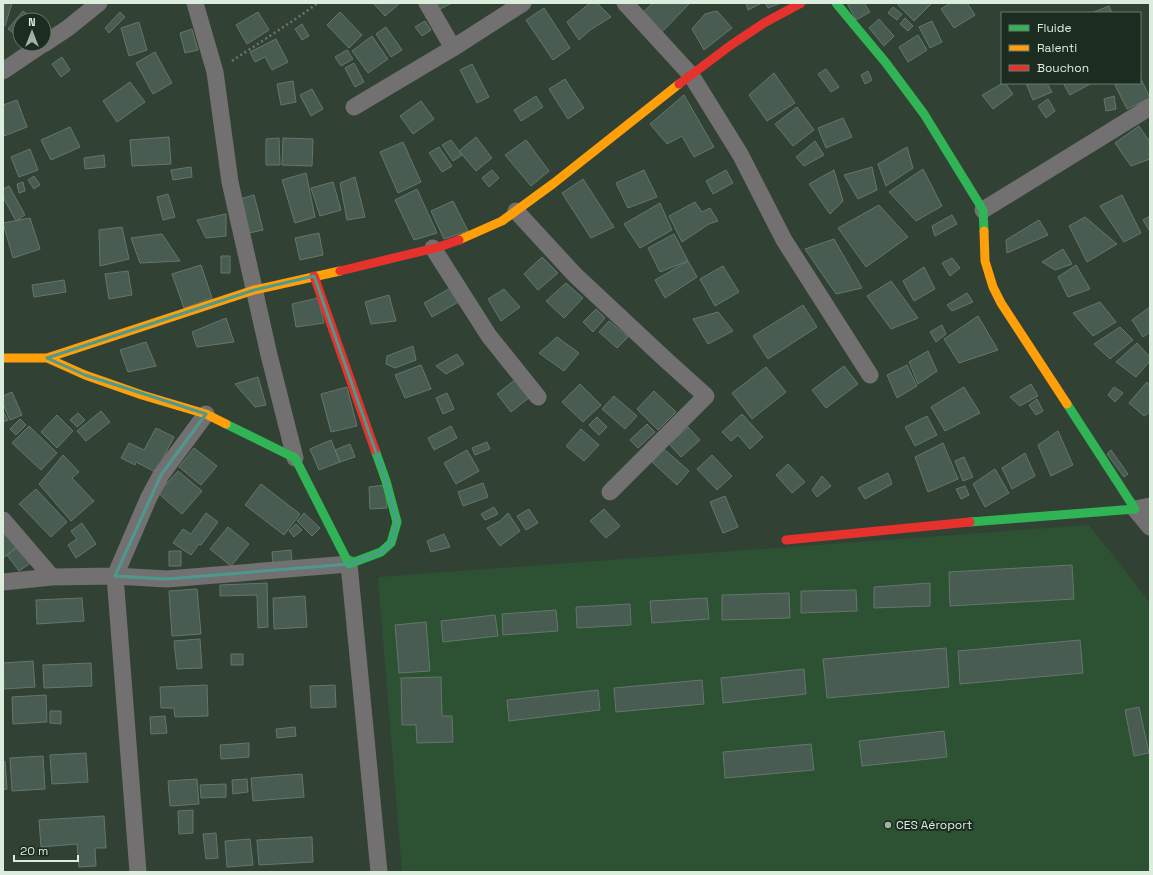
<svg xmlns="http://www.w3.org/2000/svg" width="1153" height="875" viewBox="0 0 1153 875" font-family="'Space Grotesk',sans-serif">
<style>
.built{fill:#2c5133}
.building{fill:#485c52;stroke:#65766c}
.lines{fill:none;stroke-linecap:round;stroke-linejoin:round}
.path{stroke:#6f7270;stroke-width:2.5;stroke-dasharray:2 3;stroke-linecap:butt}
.street{stroke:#727071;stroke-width:17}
.fast{stroke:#30b455;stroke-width:9}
.slow{stroke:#ff9f0a;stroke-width:9}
.jam{stroke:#e5322d;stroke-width:9}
.marked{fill:none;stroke:#4c9a8f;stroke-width:3;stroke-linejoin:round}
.poi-dot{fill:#a0b2a2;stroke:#1d2c20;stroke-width:1.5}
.labels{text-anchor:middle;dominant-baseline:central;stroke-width:4;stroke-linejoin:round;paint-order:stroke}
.poi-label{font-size:12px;fill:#dbeedd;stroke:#1d2c20;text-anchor:start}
</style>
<rect width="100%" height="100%" fill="#314234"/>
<path class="built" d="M1089 525 1150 603V872H402L378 577Z"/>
<path class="building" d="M3 3H12L5 26 3 25Z
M373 3H400L385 16Z
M432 3H452L436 11Z
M590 3H597L611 17 590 30 579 40 567 22Z
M653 3H690L658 36 640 15Z
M746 3H760V4L748 10Z
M765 3H781L768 8Z
M847 3H864L870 12 856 20Z
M899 3H930L931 4 914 21 898 5Z
M950 3H967L975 15 954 28 941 9Z
M1109 6 1112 13H1091Z
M893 7 902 14 897 20 888 13Z
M544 8 570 48 553 60 526 20Z
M23 11 34 20H20V38L8 29Z
M717 11 732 28 704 50 692 29 705 14Z
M120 12 125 17 109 33 105 28Z
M258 12 269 30 247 44 236 25Z
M340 12 362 35 349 48 327 25Z
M905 18 913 26 908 31 900 24Z
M879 19 894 36 884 46 869 28Z
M425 21 431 30 422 36 415 27Z
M932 21 942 42 930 48 919 27Z
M139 22 147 50 129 56 121 28Z
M302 24 309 36 302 40 295 29Z
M386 27 402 50 391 57 376 34Z
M192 29 198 50 185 53 180 33Z
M918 35 927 50 908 62 899 47Z
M372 36 388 59 368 73 352 51Z
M276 39 288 62 272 70 265 57 255 62 250 52Z
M347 50 353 59 341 66 335 57Z
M155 52 172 83 153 94 136 63Z
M62 57 70 70 61 77 52 64Z
M354 63 364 82 355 87 345 68Z
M472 64 489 97 477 103 460 70Z
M826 69 839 87 831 92 818 74Z
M868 71 872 80 865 84 861 75Z
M774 73 795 103 767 121 749 95Z
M1140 77 1150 98 1127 109 1115 85 1119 83H1140Z
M565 79 584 108 568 119 549 89Z
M293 81 296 102 281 105 277 84Z
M130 82 145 102 117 122 103 101Z
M1003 83H1005L1013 94 993 109 982 95Z
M1026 83H1047L1052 92 1033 100Z
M1063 83H1092L1070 95Z
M312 89 323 109 311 116 300 95Z
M684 95 714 147 694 157 682 136 667 144 650 124Z
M536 96 543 107 521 121 514 110Z
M1114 96 1116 109 1106 111 1104 99Z
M1048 99 1055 111 1046 118 1038 106Z
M17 100 27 127 4 136 3 105Z
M421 101 434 119 413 134 400 116Z
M797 107 814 130 793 146 775 124Z
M843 118 852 137 826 148 818 128Z
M1139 126 1150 142V159L1131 166 1115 143Z
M70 127 80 147 51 160 41 140Z
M169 137 171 164 132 166 130 140Z
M476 137 492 158 476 171 459 151Z
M279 138 280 165H266V139Z
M283 138 313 139 312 166 282 165Z
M451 140 462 155 453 161 442 145Z
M526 140 549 171 531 186 505 155Z
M815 141 824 155 804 166 796 157Z
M403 142 421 182 398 193 380 152Z
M439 147 452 166 442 172 429 153Z
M907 147 913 168 886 186 878 164Z
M30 149 38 170 19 177 11 157Z
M104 155 105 167 85 169 84 158Z
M191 167 192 177 173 180 171 170Z
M872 167 877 190 858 199 844 175Z
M923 169 942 206 916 221 889 192Z
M492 170 499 178 489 187 482 178Z
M644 170 657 197 628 208 616 183Z
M726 170 733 183 713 194 706 181Z
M834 170 843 201 830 214 809 184Z
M306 173 315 217 295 223 282 180Z
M34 176 40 185 34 189 28 180Z
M355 177 365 217 347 220 340 183Z
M583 179 614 227 591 238 562 193Z
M23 182 25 191 19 193 17 184Z
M333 182 341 210 320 216 311 188Z
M9 186 25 215 16 221 3 197V189Z
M417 189 437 233 414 240 395 200Z
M168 194 175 217 163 220 157 197Z
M254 195 263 230 249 233 240 199Z
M1122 195 1141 233 1124 242 1100 206Z
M453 201 468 231 444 239 431 211Z
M695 202 702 212 710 208 718 221 709 224 682 242 669 216Z
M660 203 672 230 640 248 624 224Z
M879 205 908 237 866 267 838 228Z
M226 214V236L206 238 197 220Z
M952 215 957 224 935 236 932 226Z
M1150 216V230H1149L1143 220Z
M1085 217 1117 244 1087 262 1069 226Z
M30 218 40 249 13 258 3 223Z
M1039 220 1048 235 1007 253 1006 240Z
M122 227 129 259 100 266 99 230Z
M319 233 323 255 300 260 295 238Z
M162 234 180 261 140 263 131 238Z
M674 234 688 261 660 272 648 248Z
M834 239 862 288 836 294 805 249Z
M1063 249 1072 264 1055 270 1042 262Z
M221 256H230V273H221Z
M542 257 558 273 538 290 524 274Z
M952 258 960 268 950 276 942 263Z
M688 261 697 277 665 298 655 280Z
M201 265 212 298 184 308 172 274Z
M1076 265 1090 289 1068 297 1058 277Z
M723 266 739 292 715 306 700 279Z
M924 267 935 289 914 301 903 281Z
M128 271 132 295 109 299 105 274Z
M64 280 66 292 34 297 32 285Z
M891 281 918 318 891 329 867 296Z
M566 283 583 298 564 318 546 301Z
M454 286 462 300 432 317 424 303Z
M504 289 520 307 501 321 488 299Z
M967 293 973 302 952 311 947 305Z
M389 295 396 321 371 324 365 302Z
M318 298 324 323 296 327 292 304Z
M1100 302 1116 322 1093 336 1073 313Z
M803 305 817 327 768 359 753 336Z
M1150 307V332L1143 337 1132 320Z
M596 309 605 318 593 332 583 322Z
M718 312 733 331 708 344 693 319Z
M978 316 998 350 959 363 944 339Z
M226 318 234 342 197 347 192 332Z
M609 321 628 337 617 348 599 332Z
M942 325 946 334 936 342 930 332Z
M1120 327 1133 340 1110 359 1094 344Z
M557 337 579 353 564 371 539 353Z
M146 342 156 366 128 372 120 350Z
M1137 343 1150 357V361L1136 377 1116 362Z
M413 346 416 360 395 368 386 364 387 356Z
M928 351 937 371 918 384 909 362Z
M457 354 464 364 446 374 436 366Z
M421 365 431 389 405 398 395 375Z
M907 365 917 386 897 398 887 375Z
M844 366 858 384 826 408 812 390Z
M766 367 786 392 752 419 732 393Z
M258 377 266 405 255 407 235 384Z
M516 379 530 397 511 412 497 394Z
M1147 382 1150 386V412L1144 416 1129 403Z
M580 384 601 405 583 422 562 402Z
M1031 384 1038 396 1020 406 1010 397Z
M347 387 357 426 331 432 321 394Z
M964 387 980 413 945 431 931 407Z
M1114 387 1123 393 1115 402 1108 395Z
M654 391 676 412 658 430 637 409Z
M12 392 22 415 10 420 3 404V396Z
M447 393 454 409 443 414 436 398Z
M614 396 637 416 625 429 602 409Z
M1037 399 1043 411 1036 415 1029 405Z
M3 411 8 420 3 422Z
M101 411 110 422 86 441 77 431Z
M78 413 85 420 77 427 70 420Z
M742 414 763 437 750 449 738 435 731 441 722 432Z
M57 415 73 431 57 448 41 432Z
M927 416 937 435 915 446 905 427Z
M597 417 607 427 599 435 589 425Z
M20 419 26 425 16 435 10 429Z
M647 424 655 432 638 448 630 440Z
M29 426 57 453 41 470 12 443Z
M451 426 457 438 434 450 428 438Z
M688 427 700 440 681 457 669 444Z
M156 428 174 437 162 460 159 474 136 462 135 465 121 458 129 443 144 450Z
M581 429 599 445 584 461 566 446Z
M1058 431 1073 465 1051 476 1038 445Z
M331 440 340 462 319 470 310 449Z
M487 442 490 449 475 455 472 448Z
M943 443 958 479 928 492 915 457Z
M350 444 355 457 340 462 335 450Z
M194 448 217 466 201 485 179 467Z
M664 449 689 471 677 485 652 462Z
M467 450 479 471 456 484 444 463Z
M1111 450 1128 474 1124 477 1107 454Z
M1025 453 1035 476 1012 489 1002 468Z
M63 455 79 472 72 478 94 501 71 521 39 484Z
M712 455 732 476 717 490 697 469Z
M964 457 973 477 963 481 955 461Z
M788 464 805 482 792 493 776 475Z
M995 469 1009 493 985 507 973 484Z
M178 471 202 491 182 514 158 493Z
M888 473 892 484 865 499 858 488Z
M822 476 831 486 817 497 812 490Z
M483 483 488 497 463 506 458 492Z
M261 484 300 514 284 535 245 505Z
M385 485 387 508 370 509 369 487Z
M965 486 969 495 961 499 956 489Z
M36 489 67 522 51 537 19 504Z
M725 496 738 527 723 533 710 502Z
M494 507 498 514 485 520 481 514Z
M529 509 538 523 526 530 517 516Z
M604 509 620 526 606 538 590 521Z
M206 513 218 522 201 545 199 544 191 555 173 543 183 529 191 534Z
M304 513 320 528 312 536 297 521Z
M508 513 520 531 500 546 487 528 500 521Z
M82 523 96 544 76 558 68 545 77 539 71 531Z
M296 524 302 530 294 537 289 531Z
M228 527 249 544 231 566 210 549Z
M3 530 20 545 3 558Z
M444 534 450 547 431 552 427 541Z
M20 545 32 562 19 571 7 555Z
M291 550 292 562 273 563 272 552Z
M169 551H181V566H169Z
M1072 565 1074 599 950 606 949 572Z
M267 583 268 627 258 628 257 595 220 596V585Z
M930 583V606L874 608V587Z
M197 589 201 634 172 636 169 591Z
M856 590 857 611 801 613V591Z
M789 593 790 618 722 620V595Z
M305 596 307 627 274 629 273 598Z
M82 598 84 621 37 624 36 600Z
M707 598 709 619 652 623 650 601Z
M630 604 631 625 577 628 576 607Z
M556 610 558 631 503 635 502 614Z
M495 615 498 636 443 642 441 621Z
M426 622 430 671 399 673 395 625Z
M200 639 202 668 177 669 174 641Z
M1080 640 1083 673 960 684 958 651Z
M946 648 949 687 827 698 823 659Z
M231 654H243V665H231Z
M33 661 35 687 4 689 3 663Z
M91 663 92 686 44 688 43 665Z
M804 669 806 694 723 703 721 678Z
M441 677 442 716H452L453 742 417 743 416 725H402L401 678Z
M702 680 704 704 616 712 614 688Z
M207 685 208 716 175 717 174 708H161L160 687Z
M335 685 336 707 311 708 310 686Z
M598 690 600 710 509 721 507 700Z
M46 695 47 722 13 724 12 697Z
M1139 707 1149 753 1134 756 1125 710Z
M50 711H61V724L50 723Z
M165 716 167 733 151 734 150 717Z
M295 727 296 736 277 738 276 729Z
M944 731 947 757 862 766 859 741Z
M249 743V757L221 759 220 745Z
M811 744 814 770 725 778 723 752Z
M86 753 88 782 52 784 50 755Z
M43 756 45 789 12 791 10 758Z
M5 761 7 789 3 790V762Z
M302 774 304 797 253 801 251 778Z
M197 779 199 804 170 806 168 781Z
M247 779 248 792 233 794 232 780Z
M226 784V797L201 798 200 785Z
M193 810V833L179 834 178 811Z
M104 816 106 848H95L96 866 79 867 77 844 41 847 39 820Z
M216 833 218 858 206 859 203 834Z
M312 837 313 862 259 865 257 840Z
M250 839 253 865 227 867 225 841Z"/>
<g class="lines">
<path class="path" d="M232 61 297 18 318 3"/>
<path class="street" d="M195 3 215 72 230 182 269 355 295 458
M427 3 453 48
M625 3 691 75 740 154 784 240 870 375
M44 44 68 28 99 3
M3 71 43 44
M354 107 453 48 523 3
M983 210 1150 107
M516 211 575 275 666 360 706 396 610 492
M433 248 489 336 538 397
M1150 506 1135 509 1150 527
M3 520 52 577
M3 582 52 577 115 576 167 579 349 564 379 872
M138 872 115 576 149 497 161 475 206 414"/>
<path class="fast" d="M836 3 886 63 924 114 983 210 984 231
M226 424 295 458 349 564 381 552 391 543 397 522 386 481 375 450
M970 522 1135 509 1067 404"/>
<path class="slow" d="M984 231 985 261 993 287 1001 303 1067 404
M459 240 502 221 554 183 679 84
M3 358H47L85 375 142 395 206 414 226 424
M47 358 254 290 340 271"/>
<path class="jam" d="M679 84 731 45 764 23 801 3
M340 271 439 247 459 240
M314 276 375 450
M786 540 970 522"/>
</g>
<path class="marked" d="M314 276 386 481 397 522 391 543 381 552 349 564 167 579 115 576 161 475 206 414 85 375 47 358 254 290Z"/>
<circle class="poi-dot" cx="888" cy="825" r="4"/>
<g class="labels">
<g class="poi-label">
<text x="896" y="825">CES Aéroport</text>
</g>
</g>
<rect width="1153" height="875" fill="none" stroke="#dbeedd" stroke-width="8"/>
<rect x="1001" y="12" width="140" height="72" fill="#1d2c20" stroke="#697a6c"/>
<rect x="1009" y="25" width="20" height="6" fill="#30b455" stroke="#697a6c"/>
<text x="1037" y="32" font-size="12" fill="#dbeedd">Fluide</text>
<rect x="1009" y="45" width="20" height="6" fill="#ff9f0a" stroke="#697a6c"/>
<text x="1037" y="52" font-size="12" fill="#dbeedd">Ralenti</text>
<rect x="1009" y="65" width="20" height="6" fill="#e5322d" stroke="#697a6c"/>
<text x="1037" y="72" font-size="12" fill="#dbeedd">Bouchon</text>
<g transform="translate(32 32)"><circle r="19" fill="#1d2c20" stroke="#697a6c"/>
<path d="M0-3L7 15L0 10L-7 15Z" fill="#a0b2a2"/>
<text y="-6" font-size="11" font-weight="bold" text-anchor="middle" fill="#dbeedd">N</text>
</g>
<path d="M14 855v6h64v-6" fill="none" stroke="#dbeedd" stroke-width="2"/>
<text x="20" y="855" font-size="12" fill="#dbeedd" stroke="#1d2c20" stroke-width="3" paint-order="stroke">20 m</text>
</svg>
